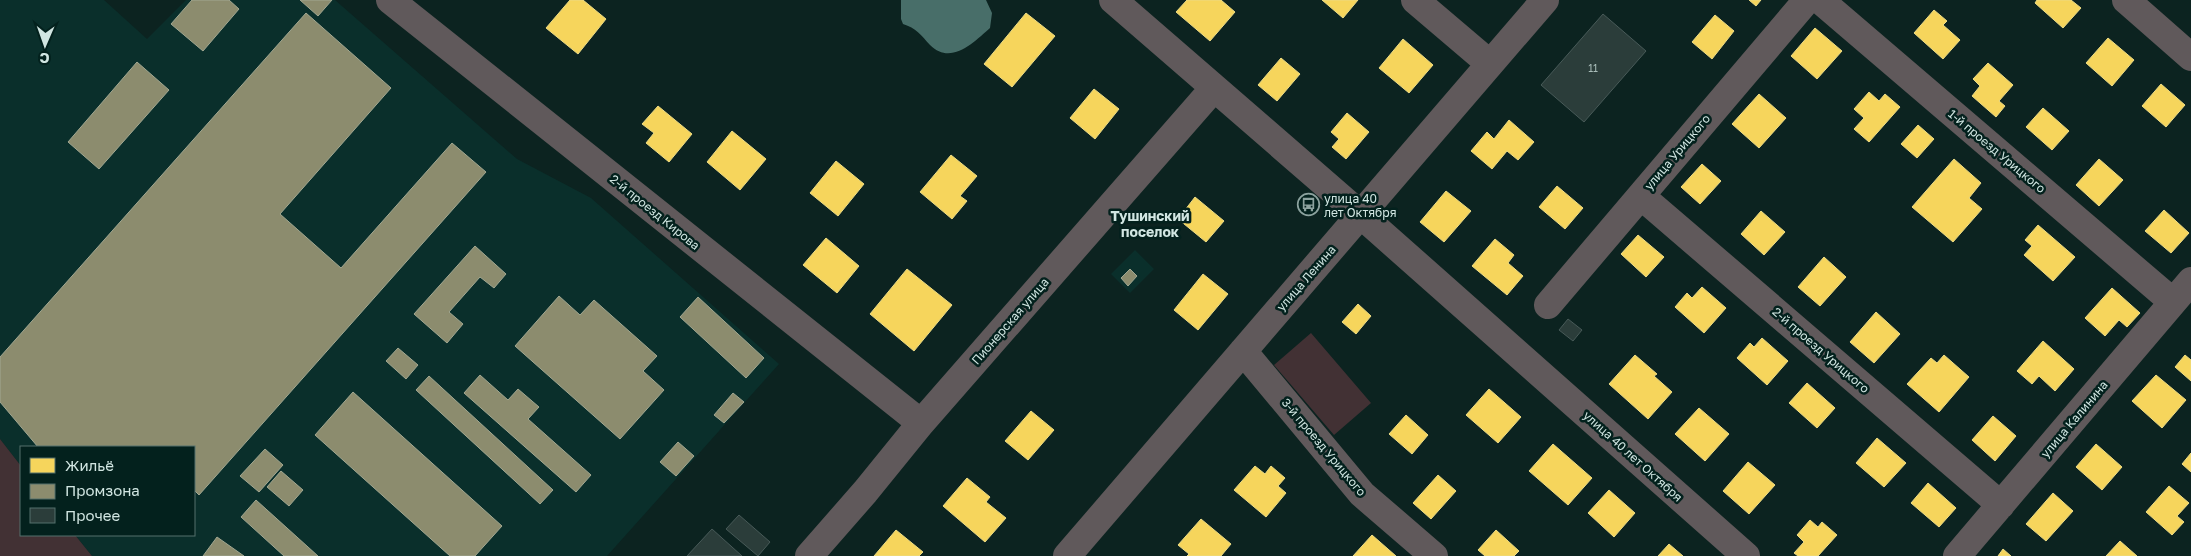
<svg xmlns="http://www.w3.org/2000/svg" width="2191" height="556" viewBox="0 0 2191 556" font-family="'Golos Text',sans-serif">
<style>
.built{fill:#0a2f2b}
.green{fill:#423134}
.water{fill:#486e69}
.homes{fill:#f6d55c;stroke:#ebda84}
.industry{fill:#8c8c6e;stroke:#a1a791}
.building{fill:#2b3d3a;stroke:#485a58}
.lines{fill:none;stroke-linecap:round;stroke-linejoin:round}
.minor{stroke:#60595b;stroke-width:28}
.labels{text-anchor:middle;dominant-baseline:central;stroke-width:5;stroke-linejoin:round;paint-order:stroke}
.number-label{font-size:10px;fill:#a8bcb8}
.street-label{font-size:12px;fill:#d1e6e2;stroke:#03211d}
.poi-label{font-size:12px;fill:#d1e6e2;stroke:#03211d;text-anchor:start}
.neighbourhood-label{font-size:14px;font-weight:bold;fill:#d1e6e2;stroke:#03211d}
</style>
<rect width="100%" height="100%" fill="#0c2320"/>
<path class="built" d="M0 0H104L147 39 186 0H335L517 159 591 198 779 364 607 556H92L75 535H194V447H21V466L0 439Z
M1135 250 1154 269 1130 293 1111 274Z"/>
<path class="green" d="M1311 333 1371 403 1334 435 1274 365Z
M0 439 21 466V535H75L92 556H0Z"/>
<path class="water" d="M901 0H986L992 13 990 28C974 42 951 66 930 45 921 35 916 28 903 24L901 19Z"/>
<path class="homes" d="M570 0H583L606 19 578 54 546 28Z
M1187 0H1221L1235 12 1210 41 1176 12Z
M1322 0H1358L1343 18Z
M1749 0H1761L1756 6Z
M2037 0H2071L2081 8 2063 28 2035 3Z
M1934 10 1947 21 1943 25 1960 40 1943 59 1914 33Z
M1026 13 1055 36 1012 87 984 64Z
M1715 15 1734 31 1712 59 1692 42Z
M1815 28 1842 51 1817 79 1791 56Z
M2108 38 2134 60 2112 86 2086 63Z
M1403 39 1433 65 1409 93 1379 68Z
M1281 58 1300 74 1277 101 1258 85Z
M1988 63 2013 85 1999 101 2005 106 1996 117 1972 96 1980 86 1973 79Z
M2161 84 2185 105 2166 127 2142 106Z
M1094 89 1119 109 1095 139 1070 118Z
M1869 92 1879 101 1885 94 1900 107 1869 142 1854 129 1864 118 1854 109Z
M1759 94 1786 118 1759 148 1732 124Z
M658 106 692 134 669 162 646 143 654 133 642 124Z
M2043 108 2069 131 2052 150 2026 127Z
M1347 113 1369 132 1346 159 1332 147 1339 139 1331 132Z
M1509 120 1534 142 1518 160 1507 151 1492 169 1471 151 1487 132 1494 139Z
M1918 125 1934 139 1917 158 1901 144Z
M732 131 766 159 740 190 707 162Z
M951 155 977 176 960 196 967 201 952 219 920 192Z
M1954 159 1981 183 1969 198 1982 209 1953 242 1912 207Z
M2099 159 2123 180 2099 206 2076 185Z
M836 161 864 184 838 216 810 193Z
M1702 164 1721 181 1700 204 1681 187Z
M1557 186 1583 208 1565 229 1539 207Z
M1446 191 1471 211 1444 242 1420 222Z
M1195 197 1224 221 1206 242 1178 219Z
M2164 210 2189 233 2171 253 2145 231Z
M1761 211 1785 232 1764 255 1741 234Z
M2038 225 2075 257 2053 281 2024 255 2032 246 2025 240Z
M1638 235 1664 257 1646 277 1621 254Z
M826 238 859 266 837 293 803 265Z
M1495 239 1514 255 1508 263 1523 276 1507 295 1472 266Z
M1824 257 1846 277 1820 306 1798 287Z
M907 269 952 305 914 351 870 314Z
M1203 274 1228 294 1198 330 1174 310Z
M1702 287 1726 308 1704 333 1675 307 1687 293 1692 298Z
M2112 288 2140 313 2127 327 2119 320 2105 336 2085 318Z
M1358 304 1371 316 1356 334 1342 322Z
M1876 312 1900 334 1874 363 1850 342Z
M1762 338 1788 361 1767 385 1737 358 1750 343 1754 347Z
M2043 341 2074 369 2055 391 2039 376 2032 384 2017 371Z
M1635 355 1657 374 1654 376 1672 392 1648 419 1609 384Z
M1944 355 1969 377 1939 412 1907 384 1931 358 1937 363Z
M2185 355 2191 360V381L2175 367Z
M2156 375 2186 400 2162 428 2132 401Z
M1807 383 1835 408 1817 428 1789 403Z
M1489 389 1521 417 1498 443 1466 415Z
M1699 408 1729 434 1705 461 1675 434Z
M1031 411 1054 430 1028 460 1005 441Z
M1406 415 1428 435 1412 454 1389 434Z
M1993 416 2016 436 1995 461 1972 440Z
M1877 438 1906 463 1884 487 1856 463Z
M1553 444 1592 478 1568 505 1529 471Z
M2096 444 2122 467 2102 490 2076 467Z
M2191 453V472L2182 464Z
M1748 462 1775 485 1749 514 1723 491Z
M1255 466 1265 474 1271 466 1285 478 1278 486 1286 493 1266 517 1234 490Z
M1438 475 1456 491 1431 519 1413 503Z
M967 478 990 497 986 502 1006 518 985 542 943 506Z
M1928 483 1956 508 1939 527 1911 503Z
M2169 486 2189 503 2177 516 2184 522 2172 535 2146 512Z
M1609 490 1635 513 1614 537 1588 513Z
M2053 493 2073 511 2046 541 2026 524Z
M1201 519 1231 544 1221 556H1187L1189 554 1178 545Z
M1810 520 1818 527 1822 522 1837 535 1818 556H1798L1794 553 1804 542 1797 535Z
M896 530 923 552 919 556H874Z
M1496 530 1519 551 1514 556H1485L1478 550Z
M1372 535 1396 556H1353Z
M2120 541 2137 556H2106Z
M1669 544 1683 556H1658Z
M2003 549 2011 556H1998Z"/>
<path class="industry" d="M192 0H229L239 9 203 51 171 24Z
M300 0H332L318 16Z
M306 13 391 88 280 214 341 268 452 143 486 172 199 495 194 490V447H38L0 402V357Z
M137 62 169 90 99 169 68 142Z
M475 246 506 274 494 288 480 277 449 312 463 324 447 343 414 314Z
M1130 269 1137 276 1128 286 1121 278Z
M559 296 580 315 594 300 657 356 643 371 664 390 620 439 515 346Z
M698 297 764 358 746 378 680 317Z
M398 348 418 365 406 379 386 361Z
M480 375 508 400 518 389 539 407 528 419 591 475 576 492 464 393Z
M429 376 553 490 540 504 416 390Z
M353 392 502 526 475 556H450L315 435Z
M733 393 744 402 724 423 714 415Z
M678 442 694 456 676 476 660 462Z
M265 449 283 465 259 492 240 476Z
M281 471 303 490 289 506 267 487Z
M256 500 318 556H284L241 517Z
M217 537 244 556H203Z"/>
<path class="building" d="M1603 14 1646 51 1584 122 1541 85Z
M1568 319 1582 330 1573 341 1559 330Z
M739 515 770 542 758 556 726 529Z
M712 529 742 556H687Z"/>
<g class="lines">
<path class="minor" d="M390 0 921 423
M1113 0 1361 215 1746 556
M1415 0 1489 63
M1820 0 2173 302
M2126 0 2191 57
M1641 196 2001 505
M1548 305 1807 0
M1243 351 1362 494 1434 556
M809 556 865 492 921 423 1214 88
M1067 556 1545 0
M1957 556 2191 281"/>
</g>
<defs>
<symbol id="bus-ring" viewBox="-11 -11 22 22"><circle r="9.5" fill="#03211d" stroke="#8ca29e" stroke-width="1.5"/><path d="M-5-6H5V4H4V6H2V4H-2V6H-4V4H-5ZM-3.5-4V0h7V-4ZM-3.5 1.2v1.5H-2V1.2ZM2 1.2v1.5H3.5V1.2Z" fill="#8ca29e"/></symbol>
</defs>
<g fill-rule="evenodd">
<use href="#bus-ring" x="1296" y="192" width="25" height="25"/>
</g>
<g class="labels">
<g class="number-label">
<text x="1593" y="68">11</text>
</g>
<g class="street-label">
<text transform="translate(1997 151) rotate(40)">1-й проезд Урицкого</text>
<text transform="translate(1677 152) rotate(-50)">улица Урицкого</text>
<text transform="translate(655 212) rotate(39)">2-й проезд Кирова</text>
<text transform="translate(1306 278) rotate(-49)">улица Ленина</text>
<text transform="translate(1010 321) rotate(-49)">Пионерская улица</text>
<text transform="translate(1821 350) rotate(41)">2-й проезд Урицкого</text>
<text transform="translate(2074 419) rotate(-50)">улица Калинина</text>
<text transform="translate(1324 447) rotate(50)">3-й проезд Урицкого</text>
<text transform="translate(1633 456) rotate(42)">улица 40 лет Октября</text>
</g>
<g class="poi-label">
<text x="1324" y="198">улица 40<tspan x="1324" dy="14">лет Октября</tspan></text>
</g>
<g class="neighbourhood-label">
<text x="1150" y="215">Тушинский<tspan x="1150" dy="16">поселок</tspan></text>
</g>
</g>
<rect x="20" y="446" width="175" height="90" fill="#03211d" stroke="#55706c"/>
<rect x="30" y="458" width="25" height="15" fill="#f6d55c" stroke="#55706c"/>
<text x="65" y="471" font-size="15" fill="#d1e6e2">Жильё</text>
<rect x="30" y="484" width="25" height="15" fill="#8c8c6e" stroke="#55706c"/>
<text x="65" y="496" font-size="15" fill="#d1e6e2">Промзона</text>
<rect x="30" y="508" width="25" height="15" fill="#2b3d3a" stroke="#55706c"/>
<text x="65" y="521" font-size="15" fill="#d1e6e2">Прочее</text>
<g transform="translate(45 45) rotate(182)" stroke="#03211d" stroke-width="4" paint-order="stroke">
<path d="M0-4L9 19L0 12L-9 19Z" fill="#d1e6e2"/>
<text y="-8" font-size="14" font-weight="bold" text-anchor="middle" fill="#d1e6e2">С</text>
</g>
</svg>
